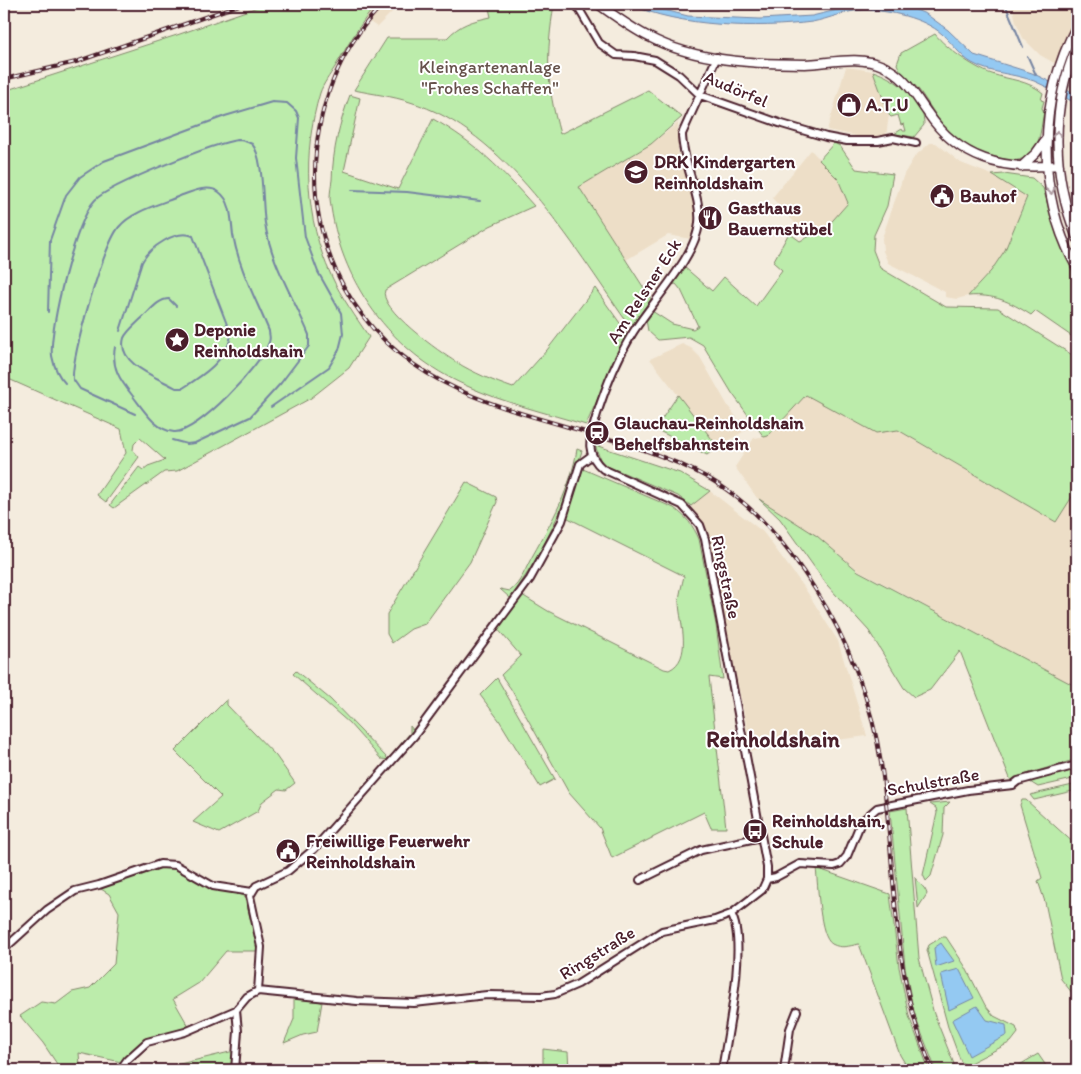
<svg xmlns="http://www.w3.org/2000/svg" width="1081" height="1074" viewBox="0 0 1081 1074" font-family="Itim,sans-serif">
<style>
.built{fill:#eddec7}
.green{fill:#bcecab;stroke:#83866b}
.water{fill:#94c9f2;stroke:#7685a2}
.lines{fill:none;stroke-linecap:round;stroke-linejoin:round}
.stream{stroke:#7685a2;stroke-width:2}
.minor-casing{stroke:#4a1f2b;stroke-width:10}
.major-casing{stroke:#4a1f2b;stroke-width:11}
.minor{stroke:#fff;stroke-width:6}
.major{stroke:#fff;stroke-width:8}
.rail-casing{stroke:#4a1f2b;stroke-width:4}
.rail{stroke:#fff;stroke-width:2;stroke-dasharray:5.5;stroke-linecap:butt}
.oneway{stroke:#ae9aa0}
.labels{text-anchor:middle;dominant-baseline:central;stroke-width:4;stroke-linejoin:round;paint-order:stroke}
.park-label{font-size:18px;fill:#66524b;stroke:#fff}
.street-label{font-size:18px;fill:#4a1f2b;stroke:#fff}
.poi-label{font-size:18px;font-weight:bold;fill:#4a1f2b;stroke:#fff;text-anchor:start}
.district-label{font-size:22px;font-weight:bold;fill:#4a1f2b;stroke:#fff}
</style>
<rect width="100%" height="100%" fill="#f4ecde"/>
<filter id="ink" filterUnits="userSpaceOnUse"><feTurbulence type="fractalNoise" baseFrequency=".02" numOctaves="2"/><feDisplacementMap in="SourceGraphic" scale="10" xChannelSelector="R" yChannelSelector="G"/><feConvolveMatrix kernelMatrix="1 2 1 2 8 2 1 2 1" color-interpolation-filters="sRGB"/></filter>
<g filter="url(#ink)">
<path class="built" d="M377 4H400L377 27 364 18Z
M1012 4H1077V14L1056 64 1040 55 1023 38 1016 22Z
M846 67 873 71 889 115 886 136 862 137 827 130Z
M678 123V151L692 195 696 220 691 239 668 235 626 260 579 187 651 144Z
M930 143H936L961 163 992 175 1027 197 1005 250 991 271 968 296 957 299 945 297V292L888 263 883 251 882 238 904 174 915 156Z
M811 150 838 179 848 203 827 228 808 237 772 198Z
M682 344 691 348 700 357 728 406 746 430 718 447 650 359Z
M806 395 876 433 897 430 1056 522 1077 489V687L858 570 817 536 757 498 735 467 754 438 768 436Z
M710 491 763 532 804 587 838 641 867 736 752 751 728 639 707 532 691 506Z"/>
<path class="green" d="M266 4H377C360 23 348 45 335 67 330 75 323 84 320 93 302 152 305 220 331 275 341 297 356 317 369 337L349 368 311 398 177 471 164 472 114 508 110 505 139 467 143 470 148 466 165 460 140 438 134 444 133 450 139 457 106 502 97 495 126 453 121 429 4 377V91L177 35Z
M488 4H554C546 56 546 83 560 134L648 90 682 117 651 144 579 187 651 299 633 324 626 321C573 245 505 130 410 102 392 96 373 94 354 90L387 38H447C460 24 472 21 491 17Z
M935 34C946 48 974 68 992 74 1009 80 1028 80 1043 93L1041 100 1044 101 1042 108 1044 112C1041 124 1041 143 1032 152 1009 176 963 147 945 127 935 116 928 102 919 90 912 81 901 75 897 64L901 53Z
M873 71C895 78 925 99 924 125L914 137 894 134 902 129 903 131H906L904 124 901 125 898 115 891 117 889 115Z
M350 95 360 98 344 171 398 189 433 119C475 142 502 170 534 206L490 226 385 290C377 308 441 353 456 362 474 373 493 381 513 388L547 350 595 288 627 333 586 425C547 413 504 403 467 386 391 353 339 281 330 199 330 192 331 186 332 180 333 149 339 124 350 95Z
M834 143 840 146 856 169 893 174 887 206 874 235 873 250 880 268 946 307 998 308 1077 358V489L1056 522 898 430 876 433 806 395 768 436 764 437 732 393 703 345 689 337 658 340 648 331 646 320 652 311 672 324 693 329 698 326 681 290 676 284 672 285 683 266 712 291 724 277 756 306 782 270 773 262 789 233 800 241 826 228 848 203 838 179 819 160Z
M1004 174 1032 178 1043 188 1056 233 1077 280V340L1035 311 1031 315C1009 301 994 294 968 296L991 271 1005 250 1027 197 992 175Z
M678 395 718 447 707 455 655 429Z
M595 445 680 473 710 491 691 506 678 496 605 465 600 459Z
M577 449 582 451C565 504 544 553 510 598L500 589 510 591C521 583 526 567 533 555 552 521 571 488 577 449Z
M583 469 674 508C686 517 693 525 699 539L716 625 723 679 709 677 726 828H711L704 812 612 858 600 828 569 793 511 689 501 675 521 656 496 627 522 595 548 611 664 669 669 670C693 659 680 623 679 603 679 595 682 585 684 576L566 517Z
M466 482 496 497 497 502 470 562 425 624 411 629 392 643 387 634V614Z
M759 499 817 536 858 571 1077 687V759L1017 777 1011 781 960 651 930 690 914 697 904 688 869 631 827 585 780 519Z
M296 671 330 699 388 759 410 733V726L414 731 390 760 381 759 349 723 293 674Z
M497 678 555 779 540 787 499 720 480 695Z
M227 699V705L276 756 295 783 286 790 279 789 262 802 258 811 219 833 193 822 221 797 175 751Z
M1077 769V778L1038 787 1030 782Z
M1077 784V790L1034 800 1030 795Z
M1022 800H1026L1077 846V999L1061 979 1045 902 1038 881 1042 878 1020 805Z
M950 802 944 808 943 835 931 876 926 881 923 875 937 813 936 808 930 804Z
M907 808 919 958 934 1014 956 1069 962 1067 964 1070H936L914 1014 905 967 890 811Z
M169 866 213 889 244 895 259 951H226L199 983 173 999 189 1027 145 1039 121 1062 79 1053 80 1065 73 1070H61L43 1043 20 1016 41 1002 56 1004 72 992 90 988 114 964 119 912 109 894 101 889 154 868Z
M816 868 890 894 899 967 909 1016 929 1070H909L900 1055 859 944C849 946 841 949 832 944 819 937 818 883 816 868Z
M915 877C918 884 925 886 927 894L918 908Z
M942 937H946L965 966 985 1005 994 1016 1016 1027 1018 1033 1011 1042 966 1065 961 1062 948 1027 927 950 929 945Z
M294 998 322 1002 317 1032 303 1035 284 1043 294 1019Z
M543 1049 568 1052 569 1070H543Z
M234 1051 231 1070H164L163 1068Z
M1038 1054 1049 1070H1011Z
M487 1063 490 1070H437L450 1066Z"/>
<path class="water" d="M629 4H641L688 16 760 19 812 16 862 4 897 8 904 4 908 7 926 14 948 30 974 55 1032 73 1077 95V104C1063 97 1049 87 1034 81 1013 73 991 74 972 63 961 57 952 43 942 34 924 18 888 10 864 10 847 10 829 19 812 22 758 29 679 27 629 4Z
M941 943 954 961 936 967 934 948Z
M959 969 974 998 949 1010 941 974Z
M977 1006 987 1020 1006 1025 1007 1035 969 1056 952 1020Z"/>
<g class="lines">
<path class="stream" d="M1005 4 1023 47
M1028 57 1036 75
M352 190 407 192 480 201
M48 312 50 240 66 195 80 177 104 161 225 116 272 102 287 103 296 111 299 118 296 158 305 237 318 272 341 313 343 334 339 350 329 367 271 407
M120 331 142 262C150 247 176 229 193 236L231 335C228 359 202 376 183 388H176C159 378 116 364 124 338 127 331 136 324 142 318 150 311 158 299 169 299L176 306
M115 347C111 367 120 380 132 395 143 409 155 430 174 432 197 434 262 364 269 342 271 338 269 335 269 331 256 299 239 269 233 235 231 221 232 201 219 192 208 184 191 192 180 196 161 204 132 211 119 227 104 245 71 356 73 379L80 389 135 414
M65 383C57 375 54 366 52 356 49 328 76 219 95 200 109 185 217 142 238 140 243 140 248 142 252 144 264 157 262 204 265 223 271 264 294 298 309 335V346L281 383 250 417 195 443 187 444 172 440"/>
<defs>
<path id="minor" d="M576 4 599 43 616 55 634 56 655 60 679 75 700 95 782 124 826 137 847 141H878L893 138 916 143
M767 879 776 877 800 864 834 866 840 864 847 856 861 822 877 808 968 790 1013 785 1018 781 1077 765
M640 880 701 850 761 837
M4 949 47 910 75 891 99 885 160 864 176 865 213 886 252 892
M258 991 357 1001 414 1003 487 995 541 996 555 994 578 984 662 931 715 920 731 914 762 890 767 879V867L705 539 700 525 682 505 603 469C583 452 591 436 597 414 606 386 617 359 632 334 650 304 696 257 699 223 702 198 682 162 682 134L717 57
M236 1010 247 997 258 991 261 947 250 896 256 886 288 871 314 849 414 736 530 579 562 521 580 464 591 456
M120 1070 127 1060 147 1042 185 1032 236 1010
M235 1070 238 1031 236 1010
M722 1070C727 1037 748 941 731 914
M784 1070 790 1029 797 1011"/>
<path id="major" d="M598 4C615 16 631 28 649 37 694 61 754 64 805 64 830 63 859 55 883 66 905 76 914 94 927 112 959 160 1004 171 1059 165
M1077 25C1038 99 1035 194 1077 268
M1077 46C1050 107 1052 176 1077 238
M1021 167 1036 153 1046 139"/>
</defs>
<use href="#minor" class="minor-casing"/>
<use href="#major" class="major-casing"/>
<use href="#minor" class="minor"/>
<use href="#major" class="major"/>
<defs>
<path id="rail" d="M383 4C339 48 315 111 315 174 315 213 325 252 344 287 421 427 587 410 710 479 755 505 787 546 815 589 848 640 872 703 881 763 897 866 889 974 933 1070
M4 79 76 62 242 4"/>
</defs>
<use href="#rail" class="rail-casing"/>
<use href="#rail" class="rail"/>
</g>
<defs><path id="oneway-chevron" d="M-2-3.5L2.5 0L-2 3.5" fill="none" stroke-width="1.6" stroke-linecap="round" stroke-linejoin="round" transform="scale(1.25)"/></defs>
<g class="oneway">
<use href="#oneway-chevron" transform="translate(1057 134) rotate(-90)"/>
<use href="#oneway-chevron" transform="translate(1051 191) rotate(80)"/>
</g>
</g>
<defs>
<symbol id="shop-disc" viewBox="-11 -11 22 22"><circle r="9.5" fill="#4a1f2b" stroke="#fff"/><path d="M-5-2.5h2.3a2.7 3.5 0 0 1 5.4 0H5L5.5 6h-11ZM-1.5-2.5h3a1.5 2.3 0 0 0-3 0Z" fill="#fff"/></symbol>
<symbol id="school-disc" viewBox="-11 -11 22 22"><circle r="9.5" fill="#4a1f2b" stroke="#fff"/><path d="M0-5L7-2L0 1L-7-2ZM-4 1L0 2.5L4 1V4Q0 6-4 4Z" fill="#fff"/></symbol>
<symbol id="civic-disc" viewBox="-11 -11 22 22"><circle r="9.5" fill="#4a1f2b" stroke="#fff"/><path d="M-.6-6.5H3V-4.5H.6V-3L4-1V1h2V6H-6V1h2V-1L-.6-3ZM-1.2 2.5V6h2.4V2.5Z" fill="#fff"/></symbol>
<symbol id="restaurant-disc" viewBox="-11 -11 22 22"><circle r="9.5" fill="#4a1f2b" stroke="#fff"/><path d="M-5-6h1v4h1v-4h1v4h1v-4h1v5L-1.5 .5V6h-2V.5L-5-1ZM5-6V6H3V1.5H1.5Q1.5-4 5-6Z" fill="#fff"/></symbol>
<symbol id="sight-disc" viewBox="-11 -11 22 22"><circle r="9.5" fill="#4a1f2b" stroke="#fff"/><path d="M0-6L1.8-2.2L6-1.7L2.9 1.2L3.7 5.4L0 3.3L-3.7 5.4L-2.9 1.2L-6-1.7L-1.8-2.2Z" fill="#fff"/></symbol>
<symbol id="station-disc" viewBox="-11 -11 22 22"><circle r="9.5" fill="#4a1f2b" stroke="#fff"/><path d="M-3-6H3Q5-6 5-4V2Q5 4 3 4L4.5 6H3L1.5 4h-3L-3 6H-4.5L-3 4Q-5 4-5 2V-4Q-5-6-3-6ZM-3.5-4v3h7v-3ZM-3.5 1v1.5H-2V1ZM2 1v1.5H3.5V1Z" fill="#fff"/></symbol>
<symbol id="bus-disc" viewBox="-11 -11 22 22"><circle r="9.5" fill="#4a1f2b" stroke="#fff"/><path d="M-5-6H5V4H4V6H2V4H-2V6H-4V4H-5ZM-3.5-4V0h7V-4ZM-3.5 1.2v1.5H-2V1.2ZM2 1.2v1.5H3.5V1.2Z" fill="#fff"/></symbol>
</defs>
<g fill-rule="evenodd">
<use href="#shop-disc" x="835" y="91" width="28" height="28"/>
<use href="#school-disc" x="622" y="158" width="28" height="28"/>
<use href="#civic-disc" x="928" y="182" width="28" height="28"/>
<use href="#restaurant-disc" x="696" y="204" width="28" height="28"/>
<use href="#sight-disc" x="163" y="326" width="28" height="28"/>
<use href="#station-disc" x="583" y="419" width="28" height="28"/>
<use href="#bus-disc" x="741" y="817" width="28" height="28"/>
<use href="#civic-disc" x="274" y="837" width="28" height="28"/>
</g>
<g class="labels">
<g class="park-label">
<text x="490" y="67">Kleingartenanlage<tspan x="490" dy="21">"Frohes Schaffen"</tspan></text>
</g>
<g class="street-label">
<text transform="translate(736 89) rotate(23)">Audörfel</text>
<text transform="translate(644 291) rotate(-57)">Am Relsner Eck</text>
<text transform="translate(726 577) rotate(78)">Ringstraße</text>
<text transform="translate(933 782) rotate(-10)">Schulstraße</text>
<text transform="translate(597 953) rotate(-32)">Ringstraße</text>
</g>
<g class="poi-label">
<text x="866" y="105">A.T.U</text>
<text x="654" y="162">DRK Kindergarten<tspan x="654" dy="21">Reinholdshain</tspan></text>
<text x="960" y="196">Bauhof</text>
<text x="728" y="208">Gasthaus<tspan x="728" dy="21">Bauernstübel</tspan></text>
<text x="194" y="330">Deponie<tspan x="194" dy="21">Reinholdshain</tspan></text>
<text x="614" y="423">Glauchau-Reinholdshain<tspan x="614" dy="21">Behelfsbahnstein</tspan></text>
<text x="772" y="821">Reinholdshain,<tspan x="772" dy="21">Schule</tspan></text>
<text x="306" y="841">Freiwillige Feuerwehr<tspan x="306" dy="21">Reinholdshain</tspan></text>
</g>
<g class="district-label">
<text x="773" y="739">Reinholdshain</text>
</g>
</g>
<rect width="1081" height="1074" fill="none" stroke="#fff" stroke-width="20"/>
<rect x="10" y="10" width="1061" height="1054" fill="none" stroke="#4a1f2b" stroke-width="2" filter="url(#ink)"/>
</svg>
